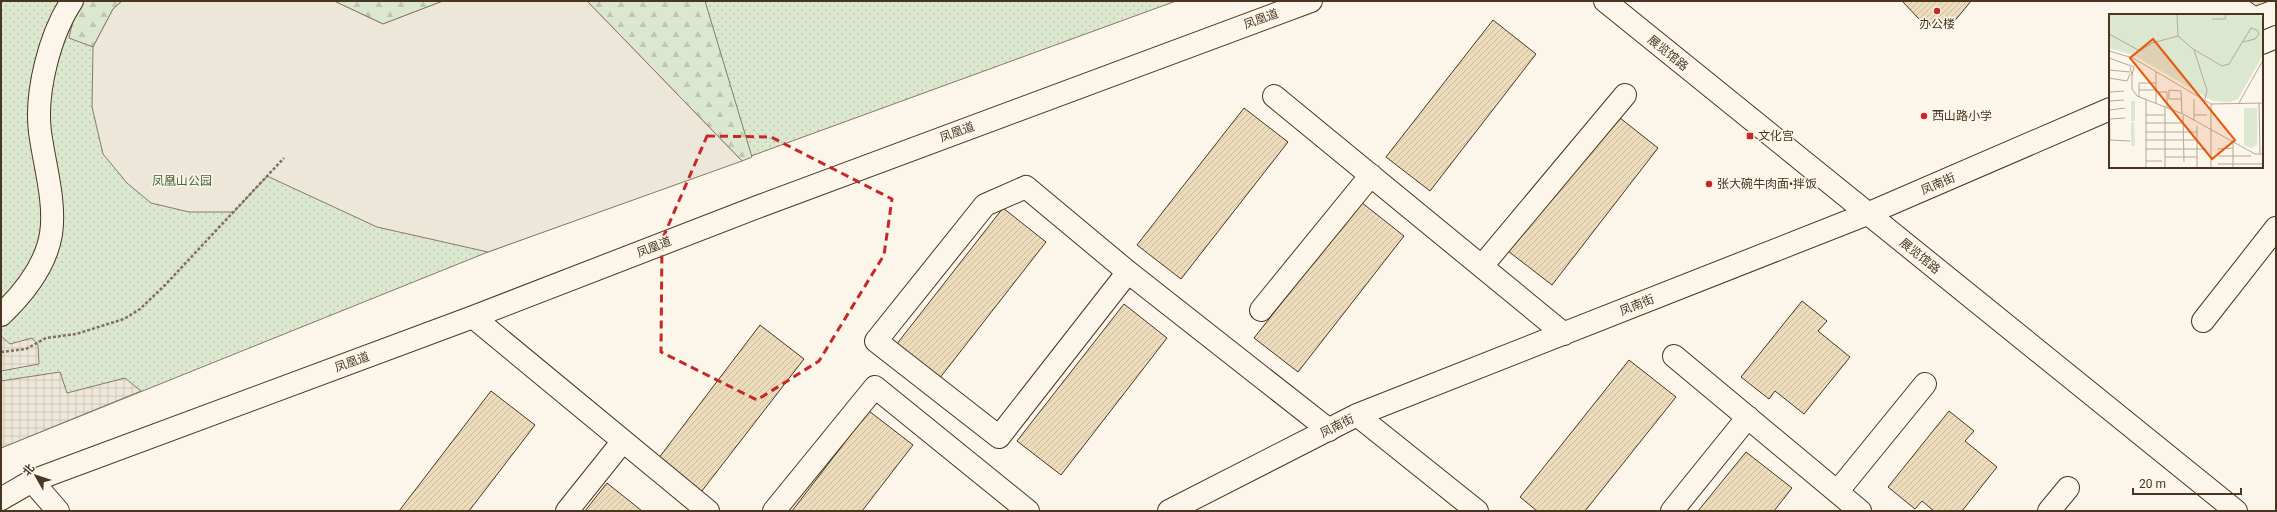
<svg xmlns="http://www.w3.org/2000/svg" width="2277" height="512" viewBox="0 0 2277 512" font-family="Roboto,'Noto Sans SC',sans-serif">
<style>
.grass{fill:url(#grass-dots);stroke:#887966}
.forest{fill:url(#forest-firs);stroke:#887966}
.parking{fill:#ede7d9;stroke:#887966}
.plaza{fill:url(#plaza-grid);stroke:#887966}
.building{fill:url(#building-hatch);stroke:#4a3520}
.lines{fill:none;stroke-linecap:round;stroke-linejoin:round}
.minor-casing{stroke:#4a3520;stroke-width:24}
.path{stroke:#7f6f5c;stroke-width:2.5;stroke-dasharray:3 2;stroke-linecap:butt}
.minor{stroke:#fbf6e9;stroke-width:22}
.marked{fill:none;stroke:#c62828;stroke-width:3;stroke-dasharray:8 5;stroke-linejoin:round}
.poi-dot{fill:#c62828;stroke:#fbf6e9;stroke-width:1.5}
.labels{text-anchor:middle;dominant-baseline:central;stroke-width:3;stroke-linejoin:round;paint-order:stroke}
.street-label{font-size:12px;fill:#4a3520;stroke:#fbf6e9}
.poi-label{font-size:12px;fill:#4a3520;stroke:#fbf6e9;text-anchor:start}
.park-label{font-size:12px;fill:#436837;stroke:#fbf6e9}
.inset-road{fill:none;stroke:#b4a999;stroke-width:1}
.view{fill:#e8590c;fill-opacity:0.15;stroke:#e8590c;stroke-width:2}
.inset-edge{fill:none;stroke:#4a3520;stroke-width:2}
</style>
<defs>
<pattern id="grass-dots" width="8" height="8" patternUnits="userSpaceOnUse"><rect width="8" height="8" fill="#dce7d0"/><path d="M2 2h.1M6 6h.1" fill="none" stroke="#bec7b2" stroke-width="1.8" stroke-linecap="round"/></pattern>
<pattern id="forest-firs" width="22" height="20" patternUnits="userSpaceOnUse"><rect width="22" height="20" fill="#dce7d0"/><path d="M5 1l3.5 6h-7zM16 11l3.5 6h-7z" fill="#bec7b2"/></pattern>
<pattern id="plaza-grid" width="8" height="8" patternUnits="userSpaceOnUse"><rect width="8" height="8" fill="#ede7d9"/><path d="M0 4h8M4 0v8" fill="none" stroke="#cdc7ba"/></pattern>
<pattern id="building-hatch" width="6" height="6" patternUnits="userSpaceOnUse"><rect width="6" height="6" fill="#ecdcbc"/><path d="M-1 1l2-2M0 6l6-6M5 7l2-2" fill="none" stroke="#ccbda1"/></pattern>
</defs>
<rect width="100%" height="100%" fill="#fbf6e9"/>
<path class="grass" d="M1 1H1176L488 252 1 448Z"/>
<path class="forest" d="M82 1H122L113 9 93 47 69 38 75 11Z
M334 1H443L383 24Z
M587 1H705L752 157 742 161Z"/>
<path class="parking" d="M122 1H334L383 24 443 1H587L742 161 488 252 377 227 267 176 234 212H189L151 203 127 183 103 154 92 107 93 47 113 9Z"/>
<path class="plaza" d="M1 336 10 344 32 338 38 345 39 364 1 371Z
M60 372 67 393 125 378 141 391 1 448V381Z"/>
<path class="building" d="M1902 1H1971L1953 23 1942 24 1920 20Z
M2249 1H2269L2256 6Z
M1493 20 1536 54 1430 191 1386 157Z
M1244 108 1288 142 1181 279 1137 245Z
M1615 114 1658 148 1552 285 1508 251Z
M1361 202 1404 236 1298 372 1254 338Z
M1003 208 1046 242 939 379 896 345Z
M1802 301 1827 321 1818 331 1850 357 1804 414 1775 391 1769 399 1741 377Z
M1124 304 1167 338 1061 475 1017 441Z
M760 325 804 359 698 496 655 463Z
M1629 360 1676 397 1585 511H1537L1520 497Z
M491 391 535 425 469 511H399Z
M869 411 913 445 862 511H792Z
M1949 411 1974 431 1965 441 1997 467 1962 511H1934L1922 501 1915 509 1888 487Z
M1746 452 1792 488 1774 511H1698Z
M607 483 642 511H585Z"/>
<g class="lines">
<defs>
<path id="minor" d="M1605 1 2236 511
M2262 43 2276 37
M1274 96 1564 334
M1482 266 1625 95
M1128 272 999 437 876 341 985 205 1026 187 1128 272 1329 430
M1261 310 1371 175
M1 315C23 294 46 265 51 234 56 202 44 163 40 132 35 92 50 34 72 1
M473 317 708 511
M2203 321 2276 228
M1674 356 1860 511
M1357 415 1477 511
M32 481 58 511
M1837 492 1925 384
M1 499 32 481 473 317 760 206 1311 1
M567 511 623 441
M774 511 875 387 1028 511
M1169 511 1357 415 1867 214 2110 109
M1672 511 1748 417
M2049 511 2068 488"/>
</defs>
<use href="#minor" class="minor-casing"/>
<path class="path" d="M1 352 26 349 46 338 76 334 124 319 140 309 165 285 284 158"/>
<use href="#minor" class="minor"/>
</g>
<path class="marked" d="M707 136 771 137 892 199 884 255 819 361 757 400 661 352 662 240Z"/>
<g class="poi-dot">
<circle cx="1937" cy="11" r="4"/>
<circle cx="1924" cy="116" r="4"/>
<rect x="1746" y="132" width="8" height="8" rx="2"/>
<circle cx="1709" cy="184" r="4"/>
</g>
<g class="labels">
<g class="street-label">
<text transform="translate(1261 19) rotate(-20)">凤凰道</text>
<text transform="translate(1668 53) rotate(39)">展览馆路</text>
<text transform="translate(957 132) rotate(-20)">凤凰道</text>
<text transform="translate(1938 184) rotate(-23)">凤南街</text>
<text transform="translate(654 247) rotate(-21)">凤凰道</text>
<text transform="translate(1920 256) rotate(39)">展览馆路</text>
<text transform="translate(1637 305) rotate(-22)">凤南街</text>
<text transform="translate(352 362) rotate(-20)">凤凰道</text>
<text transform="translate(1337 426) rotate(-27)">凤南街</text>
</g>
<g class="poi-label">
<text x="1937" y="24" text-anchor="middle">办公楼</text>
<text x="1932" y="116">西山路小学</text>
<text x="1758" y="136">文化宫</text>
<text x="1717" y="184">张大碗牛肉面•拌饭</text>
</g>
<g class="park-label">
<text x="182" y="181">凤凰山公园</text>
</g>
</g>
<g transform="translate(2109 14)">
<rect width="154" height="154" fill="#fbf6e9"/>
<path d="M0 0H150L154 6V41L129 85 121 88 104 87 24 41 0 34ZM22 87H26V107H22ZM25 108 26 132H22V109Z" fill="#dce7d0"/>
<path d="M53 28 76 46 64 64 65 48 57 43 55 34 45 30Z" fill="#dce7d0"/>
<path d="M135 94H148V131L143 134 135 131Z" fill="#dce7d0"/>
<path class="inset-road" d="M68 0 69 22 84 35 113 52 120 50 142 14 148 16 150 20 146 25 134 28M103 5H116L117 0M0 20 31 37 43 29 69 22M85 36 98 76 96 85M0 37 24 44 102 90 154 89M0 44 25 53 23 61 21 53M0 56 21 58M23 61V75L28 82 74 100 146 140H154M0 64 18 67 21 60M30 76H47M47 78H58V93M0 80 1 126M0 80 1 78 15 77M30 83V69H47M72 85H60V76L72 77 73 100M37 86V154M1 87 15 86M47 89V58M130 89 154 46M150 89 151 140M102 90V154M56 93V154M1 96 16 94M37 101H56M74 101 75 148M85 101H98M1 105 16 104M85 107V85M37 109H74M88 112V154M37 118H88M0 126 21 127M37 126H88M124 128V154M37 135H97M109 135 124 134M109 142H142M56 143H88M37 147H53M109 150H154"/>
<path class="view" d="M44 25 126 126 103 145 21 44Z"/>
<rect width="154" height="154" class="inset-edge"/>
</g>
<rect width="2277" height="512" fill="none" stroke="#4a3520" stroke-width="4"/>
<g transform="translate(36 476) rotate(309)" stroke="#fbf6e9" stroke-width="3" paint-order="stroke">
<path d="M0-3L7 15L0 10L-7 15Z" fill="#4a3520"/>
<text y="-6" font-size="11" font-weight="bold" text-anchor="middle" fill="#4a3520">北</text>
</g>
<path d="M2133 488v6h108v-6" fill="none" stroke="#4a3520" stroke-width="2"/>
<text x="2139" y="488" font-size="12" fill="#4a3520" stroke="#fbf6e9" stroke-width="3" paint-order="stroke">20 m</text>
</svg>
